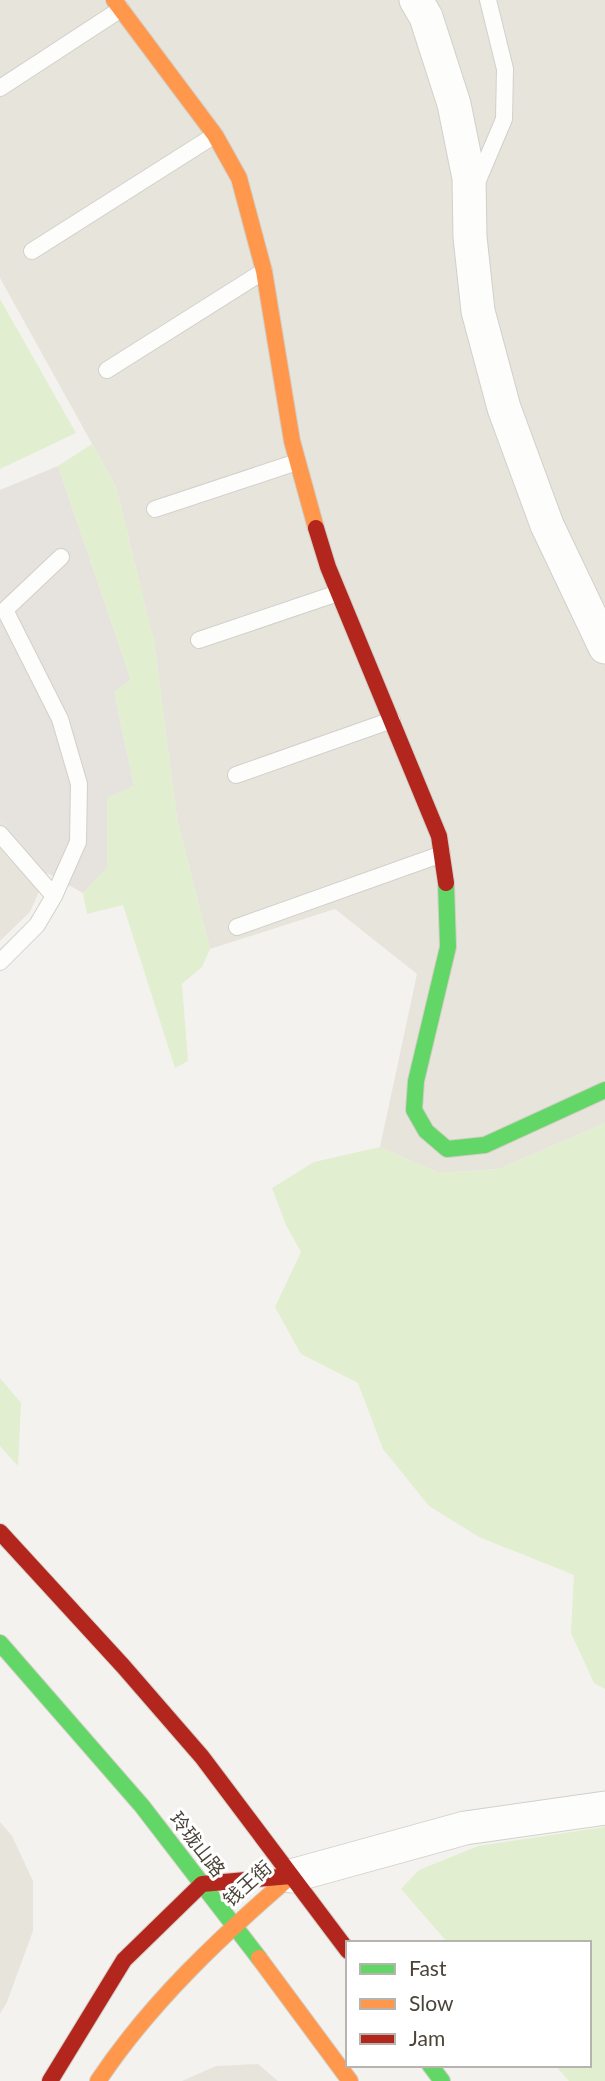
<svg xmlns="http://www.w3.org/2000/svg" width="605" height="2081" viewBox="0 0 605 2081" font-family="Lato,'Noto Sans SC',sans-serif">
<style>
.residential{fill:#e7e4dc}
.industrial{fill:#e6e2de}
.green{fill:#e1eecf}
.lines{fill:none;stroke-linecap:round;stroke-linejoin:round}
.lane-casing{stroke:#d2d0cb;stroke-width:18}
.street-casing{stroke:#d2d0cb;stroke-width:35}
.fast-casing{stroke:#d3cfc5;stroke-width:18}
.slow-casing{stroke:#d3cfc5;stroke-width:18}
.jam-casing{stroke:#d3cfc5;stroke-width:18}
.lane{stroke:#fdfdfc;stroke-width:16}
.street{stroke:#fdfdfc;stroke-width:33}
.fast{stroke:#63d668;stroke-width:16}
.slow{stroke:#ff974d;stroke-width:16}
.jam{stroke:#b3261e;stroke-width:16}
.labels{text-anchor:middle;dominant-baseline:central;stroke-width:6;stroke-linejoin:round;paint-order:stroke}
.street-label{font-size:19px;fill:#4b4439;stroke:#fff}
</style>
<rect width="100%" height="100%" fill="#f4f2ee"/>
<path class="residential" d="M0 0H605V1123L499 1169 439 1173 380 1147 417 974 335 909 210 949 177 819 154 642 116 487 0 278Z
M0 818 47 873 30 912 0 941Z
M0 1822 12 1836 33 1881V1931L7 2002 0 2014Z
M258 2064 278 2081H182L216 2066Z"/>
<path class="industrial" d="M58 466 131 680 114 692 134 786 107 798V868L83 893 47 873 0 818V490Z"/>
<path class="green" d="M0 299 76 433 0 469Z
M92 444 116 487 154 642 177 819 210 949 202 967 182 984 188 1061 175 1068 123 905 87 914 83 893 107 867V798L134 786 114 692 131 680 58 466Z
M605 1123V1689L594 1683 571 1633 574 1575 479 1537 429 1506 383 1449 358 1383 301 1354 275 1307 301 1252 286 1225 272 1188 314 1162 380 1147 439 1173 499 1169Z
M0 1378 21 1403 18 1466 0 1446Z
M605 1827V2081H569L555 2065H589V1943H448L401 1889 419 1870 478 1846Z"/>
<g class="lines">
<defs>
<path id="lane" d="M0 88 121 9
M476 185 504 119 505 69 488 0
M32 251 215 135
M107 370 264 271
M155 509 297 462
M199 640 338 593
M236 775 392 720
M0 834 54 896
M237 927 442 854
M0 962 37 925 54 896 78 842 79 784 60 719 5 610 61 557"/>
<path id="street" d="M416 0 426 17 454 104 469 178 470 237 478 311 504 408 547 525 605 647
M291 1876 465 1828 605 1808"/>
<path id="fast" d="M446 883 448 947 416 1081 414 1110 426 1131 447 1149 485 1145 605 1090
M0 1643 142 1806 259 1958
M430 2065 442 2081"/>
<path id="slow" d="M114 0 215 135 239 178 264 271 292 441 316 528
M259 1958 350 2081
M98 2081C150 2003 220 1937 291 1876"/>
<path id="jam" d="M316 528 328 567 439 836 446 883
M0 1532 123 1666 202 1757 348 1951
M50 2081 124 1960 202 1884 291 1876"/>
</defs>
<use href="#lane" class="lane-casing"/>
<use href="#street" class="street-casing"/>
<use href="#fast" class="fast-casing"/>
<use href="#slow" class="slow-casing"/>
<use href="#jam" class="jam-casing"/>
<use href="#lane" class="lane"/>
<use href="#street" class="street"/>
<use href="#fast" class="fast"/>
<use href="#slow" class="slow"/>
<use href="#jam" class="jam"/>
</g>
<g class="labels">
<g class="street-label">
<text transform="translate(198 1844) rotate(52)">玲珑山路</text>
<text transform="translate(247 1883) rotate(-42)">钱王街</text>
</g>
</g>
<rect x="346" y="1941" width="245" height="126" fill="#ffffff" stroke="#b7b4b0" stroke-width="2"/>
<rect x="360" y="1964" width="35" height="10" fill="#63d668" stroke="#b7b4b0" stroke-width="2"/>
<text x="409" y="1976" font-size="21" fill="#4b4439">Fast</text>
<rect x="360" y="1999" width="35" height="10" fill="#ff974d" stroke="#b7b4b0" stroke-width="2"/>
<text x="409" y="2011" font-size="21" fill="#4b4439">Slow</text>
<rect x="360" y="2034" width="35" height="10" fill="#b3261e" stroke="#b7b4b0" stroke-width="2"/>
<text x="409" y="2046" font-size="21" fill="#4b4439">Jam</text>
</svg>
